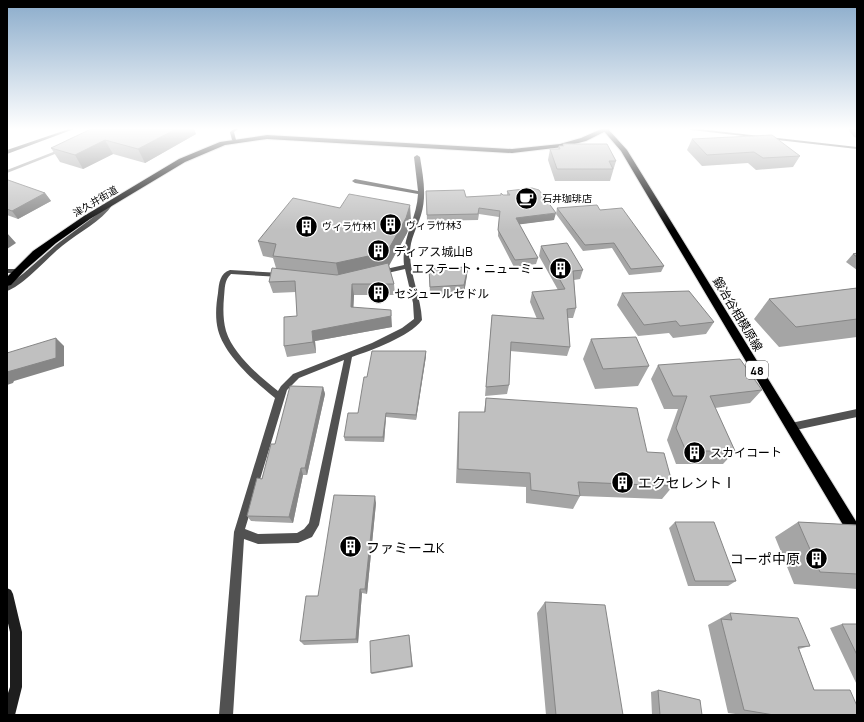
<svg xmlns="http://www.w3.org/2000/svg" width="864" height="722" viewBox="0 0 864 722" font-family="Manrope,'Noto Sans JP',sans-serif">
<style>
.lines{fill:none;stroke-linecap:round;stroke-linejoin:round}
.stream{fill:#9f9f9f;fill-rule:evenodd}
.primary-casing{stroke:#dbdbdb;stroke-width:2}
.highway-casing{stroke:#dbdbdb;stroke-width:2}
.street{fill:#515151;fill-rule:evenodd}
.secondary{fill:#1e1e1e;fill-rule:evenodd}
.primary{fill:#000;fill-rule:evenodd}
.highway{fill:#000;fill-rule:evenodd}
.wall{fill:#a5a5a5}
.shaded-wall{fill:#868686}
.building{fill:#c0c0c0;stroke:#868686}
.labels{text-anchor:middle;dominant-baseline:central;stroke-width:4;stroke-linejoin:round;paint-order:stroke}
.far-poi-label{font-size:10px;fill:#000;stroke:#fff;text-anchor:start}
.far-street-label{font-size:10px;fill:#000;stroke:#fff}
.shield{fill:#fff;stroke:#4c4c4c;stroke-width:1}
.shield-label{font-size:11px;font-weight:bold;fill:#000}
.poi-label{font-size:12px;fill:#000;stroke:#fff;text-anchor:start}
.street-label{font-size:12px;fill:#000;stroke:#fff}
.near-poi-label{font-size:14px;fill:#000;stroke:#fff;text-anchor:start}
</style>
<rect width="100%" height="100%" fill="#fff"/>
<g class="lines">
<path class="stream" d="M61 149 65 150 7 173V170Z"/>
<defs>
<path id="primary" d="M602 129H608L627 150 857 523V542L852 540 621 151Z"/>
<path id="highway" d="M601 129H610L586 141 563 147 512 153 267 139 225 145 185 162 90 219 56 243 25 270 11 285 7 286V277L33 251 84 216 179 159 220 142 267 135 512 149 560 144 581 138Z"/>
</defs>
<use href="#primary" class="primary-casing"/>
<use href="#highway" class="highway-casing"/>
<path class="street" d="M69 129H74L7 154V150Z
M689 129H699L857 147V149L691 130Z
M417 155 420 157C423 176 427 196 421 215 417 228 410 239 410 253 410 276 421 297 422 320 409 337 372 350 352 357L319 525 312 537 298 543 258 544 244 539 233 715H219L234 532 275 398C255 382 225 356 218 330 215 318 216 305 218 293 219 283 220 273 230 270L281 273 284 275 281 277 231 274C224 280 225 289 224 297 223 308 223 320 226 331 233 354 260 377 278 391L281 386 293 374 372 343 402 328 414 319 413 303 405 269 379 275 376 273 377 271 404 265C401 239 417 219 418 194L355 183 352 181 355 179 418 191 414 157ZM344 360 309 523 304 529 297 533 258 534 245 529 287 390 299 378Z
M110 202 113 204C101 222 79 232 62 246 47 258 24 285 7 291V286L24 273 57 244 103 210 108 203Z
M7 269H17L20 271 17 273H7Z
M857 409V417L791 431 788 430 787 427 788 424 791 423Z"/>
<path class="secondary" d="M234 129H238L234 132 236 140 234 141 232 140 230 132Z
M7 588 11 590 13 594 22 632V687L15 715H7V696L10 687V632L7 619Z"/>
<use href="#primary" class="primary"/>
<use href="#highway" class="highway"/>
</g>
<path class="wall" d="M99 129 196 134 145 163 113 154 83 169 60 162 51 148Z
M848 129H857V138L854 137Z
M692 139 800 156 793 167 756 170 748 163 702 166 687 150Z
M563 144 616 161 610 181H555L548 160 550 149H558L559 146H563Z
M7 181 45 193 51 201 18 219 7 215Z
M426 191 466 197 507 195V191L554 220 519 224 538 258 536 264 514 267 498 236 499 217 479 214 478 220 427 221Z
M340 208 411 220 407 233 389 266 394 284 395 295H354L353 307 392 327 315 341 316 353 287 357 284 346 297 316 296 292 273 293 269 282 276 268 273 258 263 256 258 241Z
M557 208 600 210 664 266 661 272 629 275 612 248 583 251 556 214Z
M541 246 583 270 580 279 574 280 576 308 573 318H568L570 347 567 356 510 351 509 385 507 394 485 396 492 315 537 319 530 302 532 292 558 290 539 256Z
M857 253V270L846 262 853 254Z
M429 269 467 275 464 293 430 295Z
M857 288V337L779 347 754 319 769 299Z
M622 293 714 322 706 334 673 338 669 333 638 336 617 305Z
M591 339 649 366 638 386 595 389 583 359Z
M426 351V356L416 420 386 417 384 442 345 441 344 437 358 413 367 377Z
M658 365 762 390 750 403 715 408 735 451 723 464H676L667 440 678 409H664L651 379Z
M323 387 325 394 307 475H303L293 523 251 521 247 516 275 444Z
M486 398 647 452 673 486 662 499 580 496 573 509 526 503V487L456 483 458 426 459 412H484Z
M376 503 367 594 362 593 358 643 304 645 300 641 318 596Z
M675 522 736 581 728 586H688L669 528Z
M798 522 857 525V589L794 584 775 537Z
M545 602 623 715H546L537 613Z
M730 613 810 646 799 649 814 690 857 715H743L728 713 708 625Z
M842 624H857V685L830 628Z
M409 635 413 667 372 674 371 673Z
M658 690 702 715H652L651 692Z"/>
<path class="shaded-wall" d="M176 129H194L196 134 145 163 138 149Z
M105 140 113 154 83 169 75 155Z
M45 193 51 201 18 219 12 211Z
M410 205 411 220 407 233 388 267 339 278 336 263Z
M556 213 554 220 515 225 516 218Z
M7 233 16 243 7 249Z
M468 267 467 275 464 293V285Z
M352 284 354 295 353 318 351 307Z
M391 310 392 327 315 341 316 353 313 342 312 331Z
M56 338 64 346V366L14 381 13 383 7 385V372Z
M426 351V356L416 420V415Z
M323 387 325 394 307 475 305 468Z
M386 413V417L384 442 383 437Z
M301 468 303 475 293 523 289 517Z
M375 496 376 503 367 594 365 589Z
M360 589 362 593 358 643 356 639Z"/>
<path class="building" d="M91 129H176L138 149 105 140 75 155 51 148Z
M772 135 800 156 763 158 754 152 707 155 692 139Z
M563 144H607L616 161H609L613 169H557L550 149H560L559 146H564Z
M8 180 45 193 12 211 7 209V181Z
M532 188 539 190 556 213 516 218 538 258 515 260 498 230 500 211 479 208 478 214 427 215 426 191 464 190 466 197 501 195V193L503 195H510L507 191Z
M349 194 410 205 406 218 387 252 336 263 273 256 276 244 258 241 293 198 340 208Z
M597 205 600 210 622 208 664 266 631 269 614 243 585 245 557 208Z
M567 243 583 270 573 271 576 308 567 309 570 347 511 342 509 385 486 387 492 315 544 319 532 292 565 289 541 246Z
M857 253V257L853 254Z
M388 263 394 284H352L351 307 391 310V316L312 331 313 342 284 346V317L297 316 295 281 269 282 272 268 337 275Z
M468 267 464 285 430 287 429 269Z
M857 288V319L796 327 769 299Z
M689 291 714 322 680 326 676 321 644 325 622 293Z
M636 337 649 366 603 369 591 339Z
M56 338V358L7 372V353Z
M372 351H426L416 415 386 413 383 437H344L348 413H358L364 377H367Z
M740 359 762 390 710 396 735 451H686L676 428 687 396H673L658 365Z
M290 386 323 387 305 468H301L289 517 247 516 257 478 262 479 271 444H275Z
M486 398 637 408 647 452 664 453 673 486 578 482 580 496 531 490 530 473 458 469 459 412H485Z
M334 495 375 496 365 589H360L356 639 300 641 306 596H318Z
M675 522H714L736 581H695Z
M798 522 857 525V574L820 572Z
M545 602 605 605 623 715H556Z
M730 613 798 618 810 646 798 647 814 690H850L857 706V715H774L744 710 721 619 732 620Z
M842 624H857V655Z
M409 635 412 666 371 673 370 641Z
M658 690 700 700 702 715H660Z"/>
<linearGradient id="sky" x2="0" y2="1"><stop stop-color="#8baccb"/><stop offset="0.56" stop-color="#fff"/><stop offset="1" stop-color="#fff" stop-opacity="0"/></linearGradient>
<rect width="864" height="230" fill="url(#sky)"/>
<defs>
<symbol id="cafe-disc" viewBox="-11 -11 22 22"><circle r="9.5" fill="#000" stroke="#fff"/><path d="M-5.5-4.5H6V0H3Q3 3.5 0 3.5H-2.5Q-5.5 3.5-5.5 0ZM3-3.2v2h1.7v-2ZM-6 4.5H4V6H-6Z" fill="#fff"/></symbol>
<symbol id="building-disc" viewBox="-11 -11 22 22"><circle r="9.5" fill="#000" stroke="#fff"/><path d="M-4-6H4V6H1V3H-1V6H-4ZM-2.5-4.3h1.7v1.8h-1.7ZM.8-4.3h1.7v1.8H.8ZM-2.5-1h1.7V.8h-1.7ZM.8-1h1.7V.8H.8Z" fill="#fff"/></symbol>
</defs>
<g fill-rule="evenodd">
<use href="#cafe-disc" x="514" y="186" width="25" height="25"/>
<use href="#building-disc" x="378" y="212" width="25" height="25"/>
<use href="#building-disc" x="294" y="214" width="25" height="25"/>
<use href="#building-disc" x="366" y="238" width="25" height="25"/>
<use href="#building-disc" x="548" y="256" width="25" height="25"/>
<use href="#building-disc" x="366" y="280" width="25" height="25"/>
<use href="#building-disc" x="682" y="440" width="25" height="25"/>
<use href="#building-disc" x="610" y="470" width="25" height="25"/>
<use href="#building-disc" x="338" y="534" width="25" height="25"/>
<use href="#building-disc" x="804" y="546" width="25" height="25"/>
</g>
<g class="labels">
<g class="far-poi-label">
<text x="542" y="198">石井珈琲店</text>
<text x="406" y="225">ヴィラ竹林3</text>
<text x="322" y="226">ヴィラ竹林1</text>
</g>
<g class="far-street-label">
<text transform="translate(95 201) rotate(-31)">津久井街道</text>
</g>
<rect class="shield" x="746" y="361" width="22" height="18" rx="3"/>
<g class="shield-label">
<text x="757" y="370">48</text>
</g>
<g class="poi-label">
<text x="394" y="251">ディアス城山B</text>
<text x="544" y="268" text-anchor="end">エステート・ニューミー</text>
<text x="394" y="293">セジュールセドル</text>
<text x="710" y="452">スカイコート</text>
</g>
<g class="street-label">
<text transform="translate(738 314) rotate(59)">鍛冶谷相模原線</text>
</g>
<g class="near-poi-label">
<text x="638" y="482">エクセレントⅠ</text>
<text x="366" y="547">ファミーユK</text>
<text x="800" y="558" text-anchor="end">コーポ中原</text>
</g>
</g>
<rect width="864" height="722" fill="none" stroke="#000000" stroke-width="16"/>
</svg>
